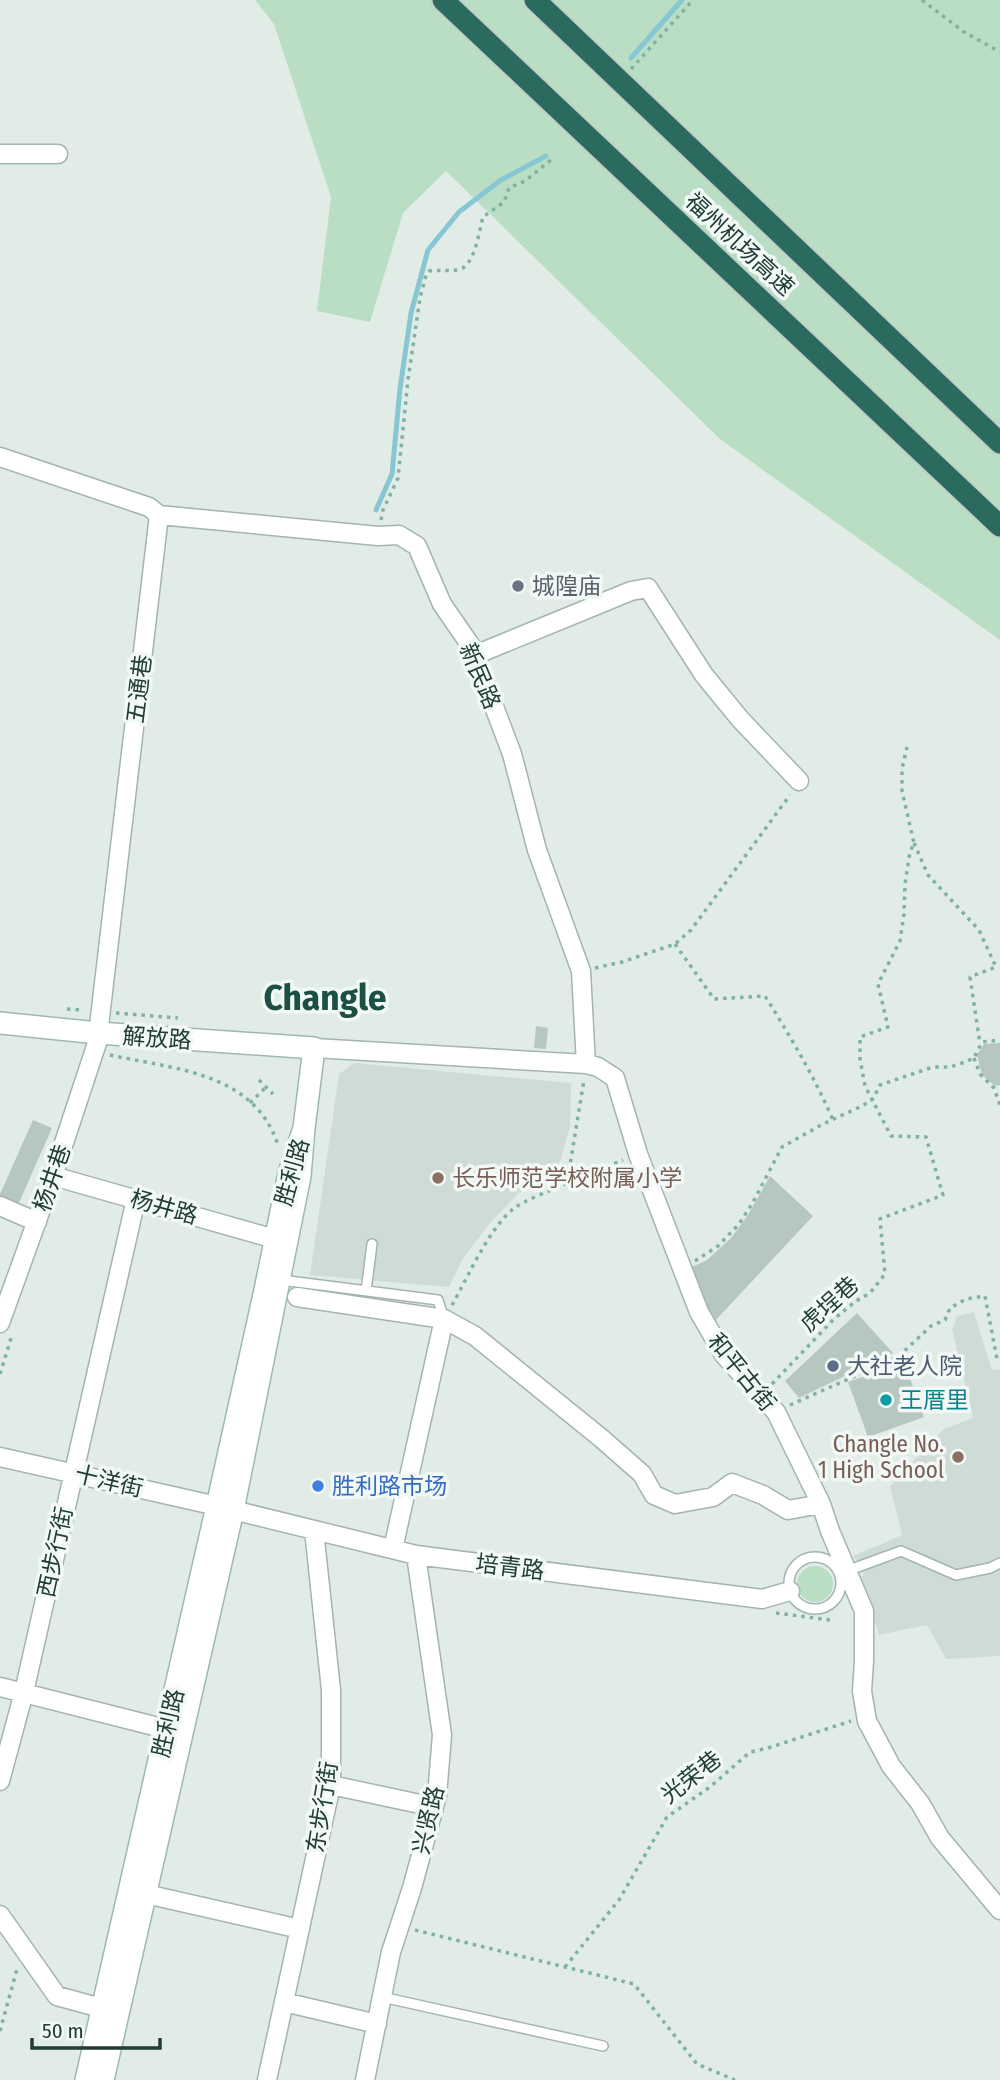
<svg xmlns="http://www.w3.org/2000/svg" width="1000" height="2080" viewBox="0 0 1000 2080" font-family="'Fira Sans Condensed','Noto Sans SC',sans-serif">
<style>
.built{fill:#cfdcd6}
.green{fill:#b9dec3}
.lines{fill:none;stroke-linecap:round;stroke-linejoin:round}
.stream{stroke:#87c7d3;stroke-width:5}
.building{fill:#b6c7c0}
.lane-casing{stroke:#a4b4ae;stroke-width:12}
.street-casing{stroke:#a4b4ae;stroke-width:21}
.secondary-casing{stroke:#9fb8af;stroke-width:24}
.highway-casing{stroke:#c1c9c7;stroke-width:24}
.path{stroke:#80b1a2;stroke-width:3.5;stroke-dasharray:3.5 5;stroke-linecap:butt}
.lane{stroke:#fff;stroke-width:9}
.street{stroke:#fff;stroke-width:18}
.secondary{stroke:#fff;stroke-width:21}
.highway{stroke:#2b6a5e;stroke-width:21}
.worship-dot{fill:#6b7280;stroke:#f1f8f5;stroke-width:2.5}
.education-dot{fill:#8d6e63;stroke:#f1f8f5;stroke-width:2.5}
.service-dot{fill:#5c6f8a;stroke:#f1f8f5;stroke-width:2.5}
.culture-dot{fill:#0f9aa8;stroke:#f1f8f5;stroke-width:2.5}
.shop-dot{fill:#3f7fe0;stroke:#f1f8f5;stroke-width:2.5}
.labels{text-anchor:middle;dominant-baseline:central;stroke-width:7;stroke-linejoin:round;paint-order:stroke}
.street-label{font-size:23px;fill:#213d36;stroke:#f1f8f5}
.worship-label{font-size:23px;fill:#5b616d;stroke:#f1f8f5;text-anchor:start}
.education-label{font-size:23px;fill:#785e54;stroke:#f1f8f5;text-anchor:start}
.service-label{font-size:23px;fill:#4e5e75;stroke:#f1f8f5;text-anchor:start}
.culture-label{font-size:23px;fill:#0d838f;stroke:#f1f8f5;text-anchor:start}
.shop-label{font-size:23px;fill:#366cbe;stroke:#f1f8f5;text-anchor:start}
.town-label{font-size:37px;font-weight:bold;fill:#1c5043;stroke:#f1f8f5}
</style>
<rect width="100%" height="100%" fill="#e1ece7"/>
<path class="built" d="M354 1063 571 1083 570 1126 561 1159 548 1182 519 1193 489 1224 462 1260 449 1287 310 1275 339 1074Z
M974 1312 992 1370 1000 1369V1656L946 1659 927 1625 879 1635 865 1592 858 1579 864 1575 853 1556 902 1535 890 1486 944 1429 973 1418 952 1329 957 1316Z"/>
<path class="green" d="M255 0H1000V640L720 439 446 171 403 213 370 322 317 311 331 197 274 24Z
M797 1584a18 18 0 1 1 36 0a18 18 0 1 1-36 0Z"/>
<g class="lines">
<path class="stream" d="M631 58 682 0
M376 510 392 474 400 389 411 313 428 250 459 212 501 180 546 156"/>
</g>
<path class="building" d="M536 1026 548 1028 546 1049 534 1048Z
M1000 1043V1085L995 1086 982 1075 977 1055 984 1044Z
M33 1120 52 1128 18 1205 0 1197V1194Z
M770 1176 813 1216 714 1322 685 1270 707 1260 731 1238 748 1215Z
M857 1313 893 1353 799 1398 785 1381Z
M904 1362 924 1417 868 1437 848 1382Z"/>
<g class="lines">
<defs>
<path id="lane" d="M281 1280 438 1300 444 1319
M366 1291 372 1244
M789 1583a26 26 0 1 1 52 0a26 26 0 1 1-52 0Z
M844 1572 901 1551 956 1575 990 1568 1000 1563
M382 1997 603 2046"/>
<path id="street" d="M0 154H58
M0 457 149 507 159 515 97 1043 53 1176 0 1323
M159 515 378 536 399 535 417 546 442 604 471 646 512 754 537 850 581 971 586 1064
M475 655 631 591 648 588 704 675 740 719 799 781
M314 1048 586 1064 598 1067 615 1078 638 1154 699 1312 724 1355 776 1412 821 1504 830 1531 864 1611V1661L862 1691 867 1721 891 1766 920 1803 940 1838 1000 1910
M53 1176 275 1239
M0 1206 37 1222
M297 1297 444 1319 393 1549
M444 1319 475 1336 601 1438 642 1474 654 1495 675 1504 713 1497 732 1483 763 1495 788 1510 821 1504
M0 1457 217 1506
M233 1510 416 1555 762 1599 790 1591
M0 1687 166 1729
M0 1781 24 1692 136 1199
M331 1785 434 1807
M146 1894 300 1929
M0 1915 57 1996 101 2008
M284 2002 377 2024
M267 2080 331 1785V1690L314 1530
M365 2080 391 1952 412 1888 437 1796 442 1735 416 1555"/>
<path id="secondary" d="M0 1023 98 1033 314 1048 304 1128
M86 2080 217 1506 265 1290 289 1173 304 1128 300 1176 233 1510 103 2080"/>
<path id="highway" d="M443 0 1000 526
M535 0 1000 443"/>
</defs>
<use href="#lane" class="lane-casing"/>
<use href="#street" class="street-casing"/>
<use href="#secondary" class="secondary-casing"/>
<use href="#highway" class="highway-casing"/>
<path class="path" d="M922 0 964 32 1000 52
M631 69 693 0
M381 520 383 510 398 478 408 380 420 298 426 275 429 271C439 270 448 271 457 270 475 268 479 231 483 217L504 202 509 188 525 181 552 159
M914 843 928 875 979 930 996 967 970 977 980 1044
M675 944 714 999 765 996C790 1036 814 1076 833 1120
M595 968 622 962 675 944 691 930 790 795
M67 1009 84 1010
M116 1013 178 1018
M110 1055C174 1069 254 1072 278 1145
M974 1058 980 1074 994 1088 1000 1105
M259 1080 273 1094
M250 1103 266 1087
M567 1183 623 1160
M695 1261 718 1246 739 1224 752 1204 782 1147 823 1124 862 1106 873 1099 880 1085 933 1067H950L965 1062 974 1058 982 1042 1000 1040
M452 1305C468 1277 488 1230 513 1209 524 1200 553 1190 567 1183L584 1080
M0 1374 12 1335
M772 1384 834 1319 856 1301 870 1293 885 1274 880 1219 943 1195 926 1137 891 1136 865 1086 860 1059V1037L888 1027 878 984 900 941 904 914 905 884 910 852 914 843 902 791V769L907 747
M790 1405 898 1357 931 1326 945 1320 950 1308 966 1299 985 1296 997 1359H1000
M776 1613 830 1620
M415 1930 634 1984 697 2064 735 2080
M565 1967 619 1900 667 1817 710 1787 750 1752 768 1748 851 1721
M0 2031 17 1969"/>
<use href="#lane" class="lane"/>
<use href="#street" class="street"/>
<use href="#secondary" class="secondary"/>
<use href="#highway" class="highway"/>
</g>
<circle class="worship-dot" cx="518" cy="586" r="7"/>
<g class="education-dot">
<circle cx="438" cy="1178" r="7"/>
<circle cx="958" cy="1457" r="7"/>
</g>
<circle class="service-dot" cx="833" cy="1366" r="7"/>
<circle class="culture-dot" cx="886" cy="1400" r="7"/>
<circle class="shop-dot" cx="318" cy="1486" r="7"/>
<g class="labels">
<g class="street-label">
<text transform="translate(740 244) rotate(43)">福州机场高速</text>
<text transform="translate(480 676) rotate(67)">新民路</text>
<text transform="translate(139 689) rotate(-83)">五通巷</text>
<text transform="translate(157 1038) rotate(4)">解放路</text>
<text transform="translate(292 1172) rotate(-74)">胜利路</text>
<text transform="translate(52 1178) rotate(-71)">杨井巷</text>
<text transform="translate(164 1207) rotate(16)">杨井路</text>
<text transform="translate(829 1304) rotate(-42)">虎埕巷</text>
<text transform="translate(742 1372) rotate(51)">和平古街</text>
<text transform="translate(109 1481) rotate(13)">十洋街</text>
<text transform="translate(55 1552) rotate(-78)">西步行街</text>
<text transform="translate(510 1567) rotate(7)">培青路</text>
<text transform="translate(168 1723) rotate(-77)">胜利路</text>
<text transform="translate(691 1777) rotate(-38)">光荣巷</text>
<text transform="translate(322 1807) rotate(-81)">东步行街</text>
<text transform="translate(428 1820) rotate(-77)">兴贤路</text>
</g>
<g class="worship-label">
<text x="532" y="586">城隍庙</text>
</g>
<g class="education-label">
<text x="452" y="1178">长乐师范学校附属小学</text>
<text x="944" y="1444" text-anchor="end">Changle No.<tspan x="944" dy="26">1 High School</tspan></text>
</g>
<g class="service-label">
<text x="847" y="1366">大社老人院</text>
</g>
<g class="culture-label">
<text x="900" y="1400">王厝里</text>
</g>
<g class="shop-label">
<text x="332" y="1486">胜利路市场</text>
</g>
<g class="town-label">
<text x="325" y="997">Changle</text>
</g>
</g>
<path d="M32 2038v10h128v-10" fill="none" stroke="#213d36" stroke-width="3.5"/>
<text x="42" y="2038" font-size="21" fill="#213d36" stroke="#f1f8f5" stroke-width="5" paint-order="stroke">50 m</text>
</svg>
